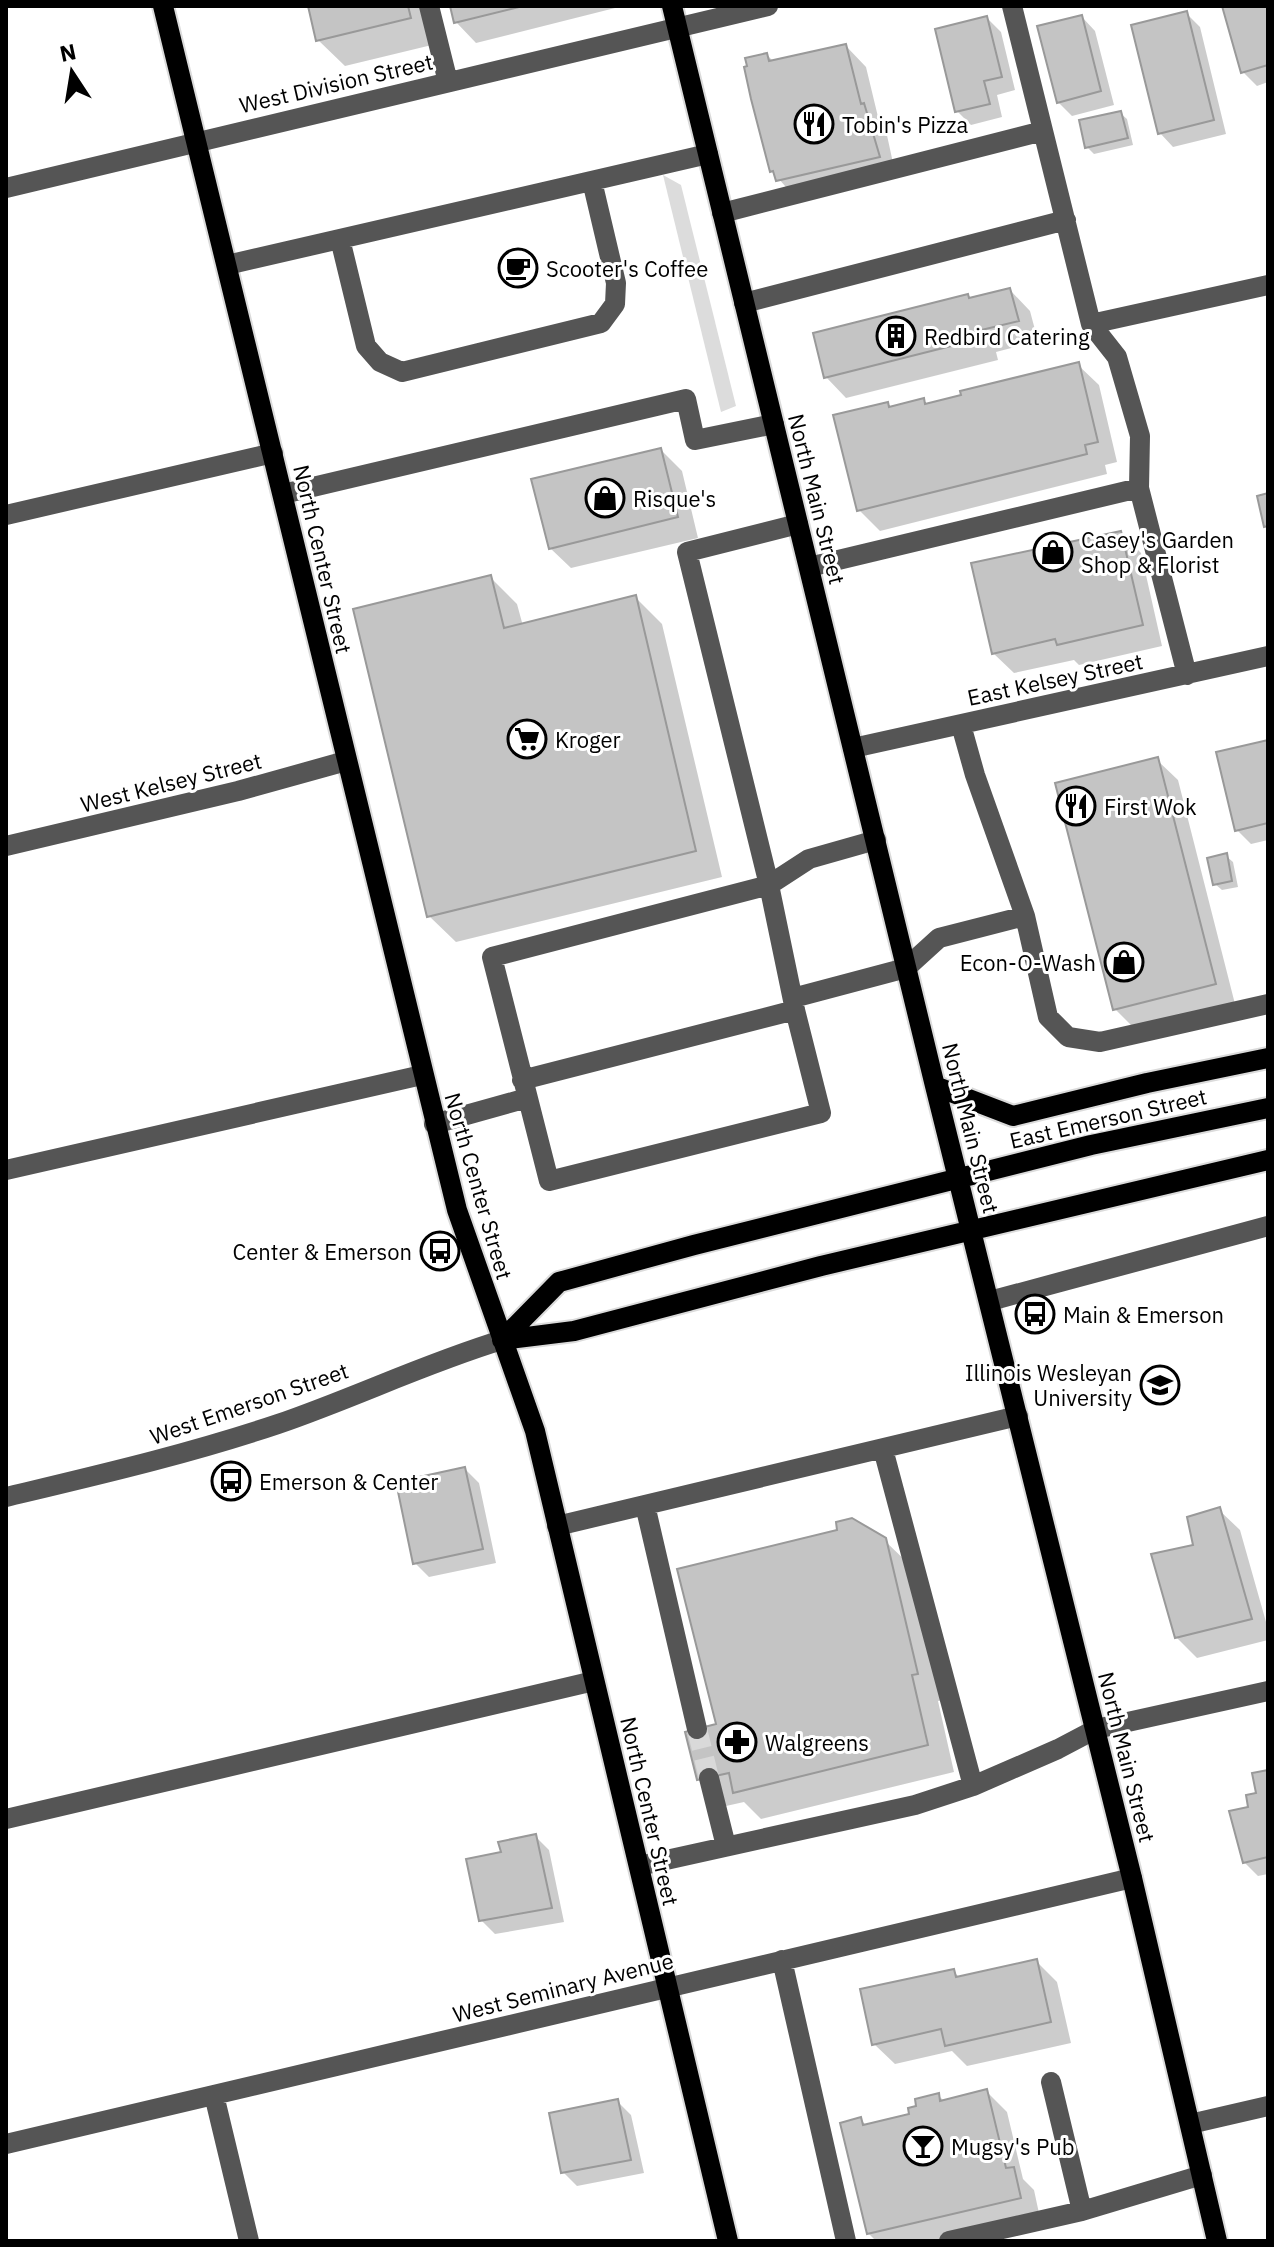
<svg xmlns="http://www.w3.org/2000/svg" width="1274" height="2247" viewBox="0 0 1274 2247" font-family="'IBM Plex Sans',sans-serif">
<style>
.green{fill:#dcdcdc}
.shadow{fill:#0003}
.building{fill:#c4c4c4;stroke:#999;stroke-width:2}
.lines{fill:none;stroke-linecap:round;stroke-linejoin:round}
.minor-tunnel{stroke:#d9d9d9;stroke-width:20;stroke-dasharray:20 10;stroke-linecap:butt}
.major-casing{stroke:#dbdbdb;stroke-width:24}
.minor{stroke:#555;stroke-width:20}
.major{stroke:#000;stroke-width:20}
.labels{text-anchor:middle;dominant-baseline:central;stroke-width:6;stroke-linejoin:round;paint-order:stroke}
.street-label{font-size:22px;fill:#000;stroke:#fff}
.poi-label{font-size:22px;fill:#000;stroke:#fff;text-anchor:start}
</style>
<rect width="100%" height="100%" fill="#fff"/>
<path class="green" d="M663 175 681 185 736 406 721 412Z"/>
<path class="shadow" d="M310 6H427L436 44 345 66 318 40Z
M452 6H619V7L476 43 456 22Z
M1224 6H1268V82L1257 86 1243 72Z
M1186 13 1200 27 1226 134 1173 147 1160 133Z
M1082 17 1095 31 1114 105 1072 116 1058 102Z
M987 18 1001 32 1015 90 997 95 1002 117 971 125 957 111Z
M846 46 866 67 879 121 885 126 893 163 798 201 772 171 750 68 767 55 774 62Z
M1120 113 1127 119 1133 145 1094 154 1087 147Z
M1010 290 1030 311 1038 341 996 352 998 360 846 398 826 377 967 296 971 300Z
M1078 365 1099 385 1117 462 1105 465 1107 474 880 531 859 510 887 404 891 408 923 400 928 405Z
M661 450 682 471 698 538 571 568 550 548Z
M1121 533 1141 553 1162 646 1079 665 1074 660 1014 673 993 653Z
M491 578 517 604 523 626 635 597 662 624 722 877 456 942 429 916Z
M1268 742V840L1251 844 1237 830Z
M1157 760 1178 780 1235 1004 1136 1030 1115 1009Z
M1226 856 1233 862 1238 887 1222 890 1215 884Z
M465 1469 479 1483 496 1563 429 1577 415 1563Z
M1219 1510 1240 1530 1268 1629V1640L1197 1658 1176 1637 1195 1547Z
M884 1540 912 1567 944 1700 938 1701 954 1772 761 1819 744 1802 726 1806 699 1779 719 1726Z
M1268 1772V1874L1258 1876 1244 1862 1250 1808Z
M535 1836 549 1850 564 1922 495 1934 481 1920 503 1854Z
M1036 1961 1057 1982 1071 2043 967 2066 952 2051 895 2064 874 2044 953 1971 960 1978Z
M987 2092 1007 2112 1023 2179 1034 2190 1040 2218 943 2241H876L868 2233 861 2120 867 2126 912 2115 938 2095 945 2102Z
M617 2101 631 2115 644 2173 577 2186 563 2172Z"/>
<path class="building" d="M308 6H408L411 18 316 41Z
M450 6H523L454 23Z
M1222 6H1268V65L1241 73Z
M1187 11 1214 120 1158 134 1131 25Z
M1082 15 1101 91 1057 103 1037 26Z
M987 16 1002 77 984 81 990 104 955 112 935 29Z
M846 44 861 104 864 103 880 157 776 181 773 171 770 172 751 99 744 67 747 66 745 58 767 53 769 61Z
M1121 111 1128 138 1085 148 1079 120Z
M1010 288 1019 321 977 331 979 339 824 378 813 333 968 294 969 298Z
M1079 362 1098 442 1085 445 1087 454 857 511 833 415 888 402 889 407 924 398 925 404 961 395 960 391Z
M661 448 678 517 549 549 531 479Z
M1268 493V526L1264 527 1257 496Z
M1121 531 1143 625 1057 645 1055 639 992 654 971 563Z
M491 575 504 628 636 595 696 851 427 917 353 609Z
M1268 740V823L1235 831 1216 752Z
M1158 757 1216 984 1113 1010 1055 783Z
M1227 853 1232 881 1213 885 1207 858Z
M465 1467 483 1549 413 1564 396 1482Z
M1220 1507 1252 1619 1175 1638 1151 1554 1193 1545 1187 1517Z
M852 1518 886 1538 918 1674 912 1675 928 1745 733 1793 729 1773 697 1780 685 1732 716 1724 677 1569 837 1530 836 1522Z
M1268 1770V1857L1243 1863 1229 1811 1248 1807 1246 1795 1256 1793 1252 1773Z
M536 1834 552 1908 479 1921 466 1859 501 1852 498 1842Z
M1037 1959 1051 2022 945 2046 941 2029 872 2045 860 1989 954 1969 956 1977Z
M987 2089 1006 2168 1014 2167 1021 2198 867 2234 840 2123 861 2117 863 2125 909 2114 908 2108 916 2106 915 2099 939 2093 940 2101Z
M618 2099 631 2160 561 2173 549 2113Z"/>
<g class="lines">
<path class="minor-tunnel" d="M697 1729 709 1778"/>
<defs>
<path id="major" d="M163 6 457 1210 535 1431 728 2241
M672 6 935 1086 1132 1878 1217 2241
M935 1086 1013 1116 1147 1083 1268 1058
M502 1340 559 1282 694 1245 1091 1145 1268 1108
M502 1340 574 1331 821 1266 1268 1160"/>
</defs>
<use href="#major" class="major-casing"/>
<path class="minor" d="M429 6 448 82
M1012 6 1091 324 1117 357 1140 436 1139 488 1187 675
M6 188 768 6
M722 213 1043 131
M340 239 366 346 380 362 402 372 601 323 615 304 616 283 592 181
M227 265 708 154
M744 303 1066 220
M1091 324 1268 285
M283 494 686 399 695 440 774 424
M6 515 273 453
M798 524 687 552 769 885 809 859 876 840
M809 567 1139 488
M961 725 975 775 1025 916
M853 748 1268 656
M6 846 238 791 346 761
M769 885 795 1010 821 1113 549 1181 492 957Z
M793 998 906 968 939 938 1025 916 1048 1017 1068 1037 1100 1042 1268 1004
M522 1080 795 1010
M434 1124 527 1098
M6 1170 422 1075
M990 1301 1268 1226
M883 1449 973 1786 1058 1749 1096 1729 1268 1691
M6 1497C98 1475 189 1454 278 1424 354 1398 426 1363 502 1340
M645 1505 697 1729
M557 1526 1018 1416
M709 1778 726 1846
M6 1819 594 1681
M639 1866 915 1805 973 1786
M782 1960 846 2241
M1051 2082 1082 2211
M214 2095 249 2241
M1190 2124 1268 2106
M6 2144 1132 1878
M949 2241 1082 2211 1202 2175"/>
<use href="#major" class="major"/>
</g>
<defs>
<symbol id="restaurant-ring" viewBox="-11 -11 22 22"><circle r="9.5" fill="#fff" stroke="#000" stroke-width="1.5"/><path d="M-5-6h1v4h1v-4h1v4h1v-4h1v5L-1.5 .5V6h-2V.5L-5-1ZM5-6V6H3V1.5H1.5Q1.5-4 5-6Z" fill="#000"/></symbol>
<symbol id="cafe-ring" viewBox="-11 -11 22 22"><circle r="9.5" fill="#fff" stroke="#000" stroke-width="1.5"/><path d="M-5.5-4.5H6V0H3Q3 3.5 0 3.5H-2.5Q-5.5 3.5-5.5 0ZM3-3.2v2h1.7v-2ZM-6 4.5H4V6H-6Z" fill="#000"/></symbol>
<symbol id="building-ring" viewBox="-11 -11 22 22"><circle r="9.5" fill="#fff" stroke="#000" stroke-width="1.5"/><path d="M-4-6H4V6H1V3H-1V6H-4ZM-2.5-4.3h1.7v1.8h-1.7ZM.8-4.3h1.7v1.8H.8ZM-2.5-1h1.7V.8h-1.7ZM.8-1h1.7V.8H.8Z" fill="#000"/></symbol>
<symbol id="shop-ring" viewBox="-11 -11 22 22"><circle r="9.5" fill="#fff" stroke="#000" stroke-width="1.5"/><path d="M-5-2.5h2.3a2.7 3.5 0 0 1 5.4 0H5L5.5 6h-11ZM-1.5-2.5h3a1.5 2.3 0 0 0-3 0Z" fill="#000"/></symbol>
<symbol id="supermarket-ring" viewBox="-11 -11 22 22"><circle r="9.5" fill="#fff" stroke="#000" stroke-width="1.5"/><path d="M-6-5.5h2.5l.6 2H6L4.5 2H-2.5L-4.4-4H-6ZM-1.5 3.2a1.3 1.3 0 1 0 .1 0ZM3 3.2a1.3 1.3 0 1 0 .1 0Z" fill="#000"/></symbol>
<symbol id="bus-ring" viewBox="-11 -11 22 22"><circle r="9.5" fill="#fff" stroke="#000" stroke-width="1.5"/><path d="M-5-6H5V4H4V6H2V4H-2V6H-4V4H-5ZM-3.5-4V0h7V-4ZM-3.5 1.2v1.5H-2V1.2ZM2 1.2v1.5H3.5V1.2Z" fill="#000"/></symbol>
<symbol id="university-ring" viewBox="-11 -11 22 22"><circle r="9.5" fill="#fff" stroke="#000" stroke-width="1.5"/><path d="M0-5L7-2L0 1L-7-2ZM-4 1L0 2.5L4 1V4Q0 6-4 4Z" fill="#000"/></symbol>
<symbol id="pharmacy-ring" viewBox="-11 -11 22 22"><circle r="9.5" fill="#fff" stroke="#000" stroke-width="1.5"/><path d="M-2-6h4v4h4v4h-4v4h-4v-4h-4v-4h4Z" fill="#000"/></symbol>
<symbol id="bar-ring" viewBox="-11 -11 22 22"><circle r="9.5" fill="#fff" stroke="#000" stroke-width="1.5"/><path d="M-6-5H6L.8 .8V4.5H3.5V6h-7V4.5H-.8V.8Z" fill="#000"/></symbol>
</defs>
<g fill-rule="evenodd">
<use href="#restaurant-ring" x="792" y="102" width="44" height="44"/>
<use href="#cafe-ring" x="496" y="246" width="44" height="44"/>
<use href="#building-ring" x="874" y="314" width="44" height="44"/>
<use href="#shop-ring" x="583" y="476" width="44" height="44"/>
<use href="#shop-ring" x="1031" y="530" width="44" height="44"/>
<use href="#supermarket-ring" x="505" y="717" width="44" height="44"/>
<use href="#restaurant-ring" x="1054" y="784" width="44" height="44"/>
<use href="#shop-ring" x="1102" y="940" width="44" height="44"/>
<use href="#bus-ring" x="418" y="1229" width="44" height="44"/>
<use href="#bus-ring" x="1013" y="1292" width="44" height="44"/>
<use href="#university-ring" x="1138" y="1363" width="44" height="44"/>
<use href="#bus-ring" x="209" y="1459" width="44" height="44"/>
<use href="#pharmacy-ring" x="715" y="1720" width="44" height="44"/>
<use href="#bar-ring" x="901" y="2124" width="44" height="44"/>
</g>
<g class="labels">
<g class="street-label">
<text transform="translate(336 83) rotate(-13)">West Division Street</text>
<text transform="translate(817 499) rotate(76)">North Main Street</text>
<text transform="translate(323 559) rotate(77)">North Center Street</text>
<text transform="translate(1055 679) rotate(-12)">East Kelsey Street</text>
<text transform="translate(171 782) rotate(-14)">West Kelsey Street</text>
<text transform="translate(1108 1118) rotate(-13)">East Emerson Street</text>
<text transform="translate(971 1128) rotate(76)">North Main Street</text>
<text transform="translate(479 1186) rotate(74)">North Center Street</text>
<text transform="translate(249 1403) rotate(-19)">West Emerson Street</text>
<text transform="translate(1127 1757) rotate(76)">North Main Street</text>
<text transform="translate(650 1811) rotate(77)">North Center Street</text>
<text transform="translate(563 1987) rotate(-14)">West Seminary Avenue</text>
</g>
<g class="poi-label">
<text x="842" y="124">Tobin's Pizza</text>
<text x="546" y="268">Scooter's Coffee</text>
<text x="924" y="336">Redbird Catering</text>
<text x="633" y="498">Risque's</text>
<text x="1081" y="539">Casey's Garden<tspan x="1081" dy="25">Shop &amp; Florist</tspan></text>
<text x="555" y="739">Kroger</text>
<text x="1104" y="806">First Wok</text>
<text x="1096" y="962" text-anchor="end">Econ-O-Wash</text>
<text x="412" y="1251" text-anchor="end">Center &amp; Emerson</text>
<text x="1063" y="1314">Main &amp; Emerson</text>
<text x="1132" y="1372" text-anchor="end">Illinois Wesleyan<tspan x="1132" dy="25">University</tspan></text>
<text x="259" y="1481">Emerson &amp; Center</text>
<text x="765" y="1742">Walgreens</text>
<text x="951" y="2146">Mugsy's Pub</text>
</g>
</g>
<rect width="1274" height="2247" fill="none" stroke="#000000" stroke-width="16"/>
<g transform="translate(72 72) rotate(348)" stroke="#ffffff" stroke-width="6" paint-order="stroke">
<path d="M0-6L14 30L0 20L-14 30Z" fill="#000000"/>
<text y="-12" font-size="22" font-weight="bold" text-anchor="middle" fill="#000000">N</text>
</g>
</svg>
